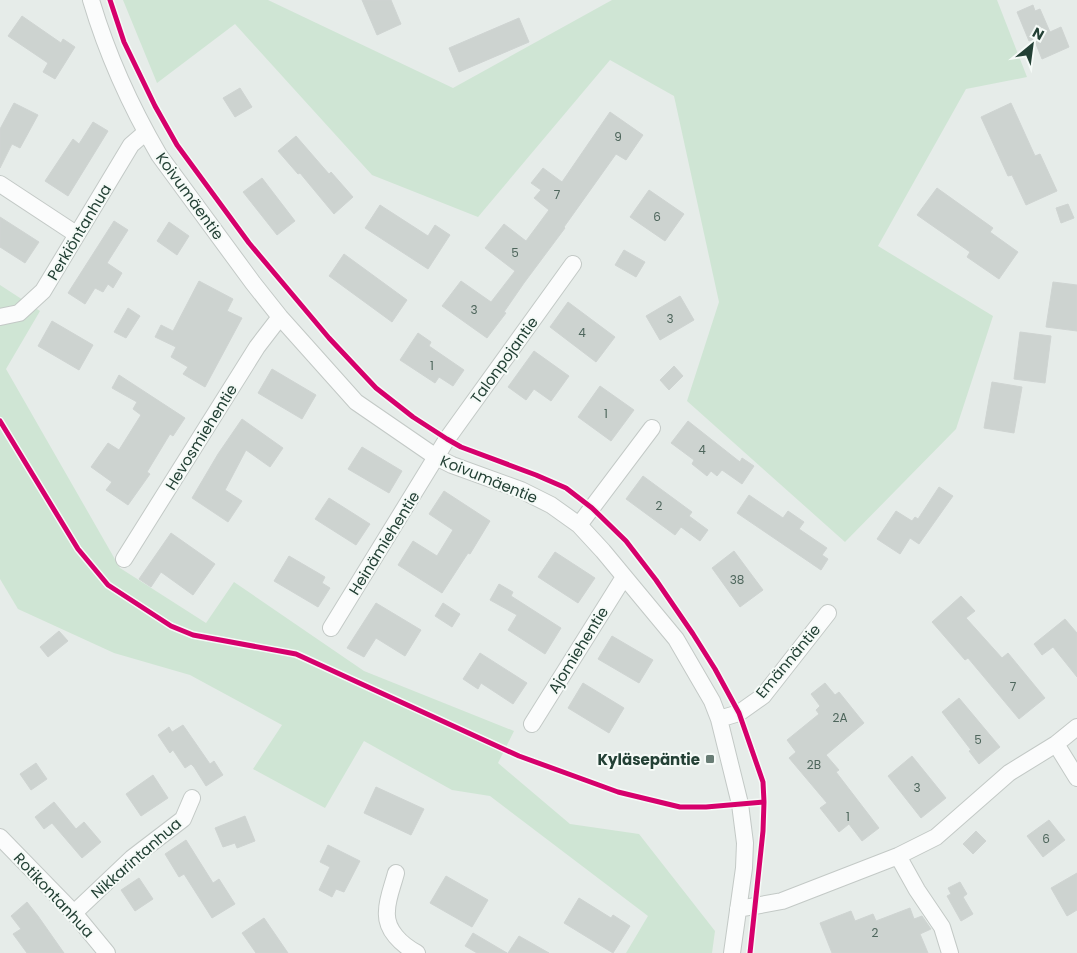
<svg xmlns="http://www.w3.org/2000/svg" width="1077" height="953" viewBox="0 0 1077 953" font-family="Poppins,sans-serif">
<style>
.green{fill:#cfe5d4}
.building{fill:#cdd3d0;stroke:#cfd4d2}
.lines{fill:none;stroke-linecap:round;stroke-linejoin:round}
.minor-casing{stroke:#c3c9c6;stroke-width:18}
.minor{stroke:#fbfcfc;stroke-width:16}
.cycleway-casing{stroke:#f5faf7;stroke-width:8}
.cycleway{stroke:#d6006c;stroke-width:5}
.poi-dot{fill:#677c74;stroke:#f5faf7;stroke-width:2}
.labels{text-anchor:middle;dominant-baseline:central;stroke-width:4;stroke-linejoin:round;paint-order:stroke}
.number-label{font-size:12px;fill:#4e665c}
.street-label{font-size:15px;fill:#234035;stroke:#f5faf7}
.poi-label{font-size:15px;font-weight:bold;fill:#234035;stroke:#f5faf7;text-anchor:end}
</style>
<rect width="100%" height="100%" fill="#e6ece9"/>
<path class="green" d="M123 0H268L453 88 612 0H997L1027 77 966 89 878 246 993 316 956 429 845 542 687 401 719 302 674 96 610 60 478 217 372 175 235 24 157 83Z
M0 285 40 311 6 369 120 568 206 623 234 582 364 671 514 731 498 763 570 824 639 834 715 931 712 953H626L648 916 490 796 452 790 364 741 325 808 253 769 282 725 190 675 114 653 18 609 0 579Z"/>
<path class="building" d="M362 0H391L401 24 377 35Z
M1033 5 1035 11 1040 9 1050 32 1061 27 1069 47 1042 59 1034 39 1029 41 1017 12Z
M22 16 61 43 63 39 75 47 55 79 43 72 48 63 8 36Z
M519 18 529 42 459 72 449 48Z
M240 88 252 107 235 117 223 98Z
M14 103 38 115 20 148 12 144 0 168V129Z
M1011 103 1035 156 1040 154 1057 191 1026 205 1012 175 1008 176 981 117Z
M610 112 643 135 626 160 616 154 564 227 565 228 524 283 504 312 506 313 487 338 442 306 461 281 491 302 515 271 485 248 504 224 526 241 549 210 534 198 541 190 531 183 543 168 562 182Z
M93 122 108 131 68 196 45 181 73 139 79 144Z
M296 136 329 174 331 172 353 197 334 214 300 173 298 174 278 151Z
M262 178 295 221 277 235 243 192Z
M937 188 993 228 990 232 1018 252 999 279 967 257 970 252 917 215Z
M649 190 684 214 665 241 630 217Z
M1068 204 1074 218 1061 223 1056 208Z
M380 205 428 236 435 225 450 235 428 269 365 228Z
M0 217 39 242 25 263 0 247Z
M114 221 128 230 107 263 122 273 113 288 108 284 103 292 95 288 85 304 68 293Z
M169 222 189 236 177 255 157 241Z
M624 250 645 262 636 277 615 265Z
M344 254 407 300 392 322 329 276Z
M199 281 233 299 227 311 242 318 205 387 183 374 188 367 171 357 176 347 155 337 161 325 173 331Z
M1053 282 1077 285V331L1046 327Z
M680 296 694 320 660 340 646 316Z
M568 302 615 337 596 362 550 327Z
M128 308 140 316 126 338 114 332Z
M52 321 93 345 79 370 38 346Z
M1020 332 1051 336 1045 383 1014 379Z
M418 333 431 342 429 346 464 370 453 386 439 377 435 383 400 360Z
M534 351 569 376 551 401 534 389 526 400 508 387Z
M674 366 683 376 669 390 660 380Z
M272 369 316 395 302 419 258 393Z
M119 375 185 418 173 436 170 434 147 472 150 474 128 505 106 490 112 482 91 467 108 443 119 450 141 415 133 409 137 402 112 388Z
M992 382 1022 387 1014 433 984 428Z
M600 386 634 410 611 441 578 417Z
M242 419 283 448 270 467 246 450 225 490 242 501 228 522 192 498 218 454Z
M688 421 740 462 742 458 754 466 742 484 722 470 717 476 711 471 707 476 692 464 694 460 671 443Z
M362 447 402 471 389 493 348 469Z
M643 476 692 512 689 516 708 530 700 541 681 527 675 535 626 499Z
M939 487 953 496 919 544 910 538 900 554 877 539 896 511 912 521 915 517 918 519Z
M444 491 490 521 470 554 468 553 442 593 398 565 413 541 437 556 453 530 429 514Z
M749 495 783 518 788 511 804 522 799 529 827 548 822 555 828 559 821 570 737 513Z
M329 498 370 524 356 545 315 519Z
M171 533 215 564 193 595 161 572 151 587 139 579Z
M734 551 763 590 740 607 712 568Z
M555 552 595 578 578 603 538 577Z
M289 556 325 577 322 583 330 588 318 607 274 581Z
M499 584 513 592 511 596 561 628 545 654 508 630 517 615 490 600Z
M961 596 975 611 966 618 1002 658 1008 653 1045 698 1019 719 968 658 965 660 932 622Z
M376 603 421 630 405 656 376 638 364 657 347 648Z
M443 603 460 614 452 627 435 616Z
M1065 619 1077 633V677L1053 647 1042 655 1034 644Z
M59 631 68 641 48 657 40 647Z
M612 636 653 660 639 683 598 659Z
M480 653 527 683 513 704 481 683 478 689 463 679Z
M583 683 624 708 609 733 568 708Z
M825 683 835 695 839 692 864 723 826 755 839 770 836 772 879 828 862 841 849 824 839 832 820 808 827 803 789 758 796 752 787 740 819 714 816 710 820 706 811 694Z
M959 698 1000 747 979 764 969 751 971 750 942 712Z
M183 725 210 764 214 761 223 775 206 786 194 767 191 764 185 768 173 750 170 753 158 735 169 727 172 732Z
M912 756 946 798 921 818 888 776Z
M36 763 47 779 31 790 20 774Z
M153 775 168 798 141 816 126 794Z
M376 787 424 809 411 835 364 813Z
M54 802 76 829 84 822 101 842 82 858 52 823 44 829 35 817Z
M245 816 255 841 237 848 235 843 223 847 215 828Z
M1049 820 1065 840 1043 857 1027 836Z
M976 831 986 841 973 854 963 844Z
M186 840 213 883 219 879 235 904 212 918 184 874 179 877 165 854Z
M328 845 360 861 344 892 336 889 332 897 319 890 330 867 320 862Z
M1077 873V910L1067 916 1051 888Z
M446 876 488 900 472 927 430 903Z
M139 878 153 899 135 911 121 890Z
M960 882 967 894 963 897 973 914 961 921 947 896 951 894 948 888Z
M579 898 611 918 613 915 630 926 613 953 564 923Z
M27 902 38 916 64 953H27L13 934 21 929 11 916Z
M910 908 914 919 922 916 931 929 920 934 928 953H832L820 923 851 911 855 921 873 914 876 921Z
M264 918 288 953H256L242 933Z
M473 933 507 953H477L465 946Z
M519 936 549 953H508Z"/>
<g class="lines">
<defs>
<path id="minor" d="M91 0C107 54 131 107 159 155L253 283 280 317 356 402 436 457 452 465 521 490 551 505 579 525 603 551 676 639 712 701 719 719 740 804 745 843 744 868 732 953
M0 184 76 234
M0 317 19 313 43 291 131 145 146 132
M579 525 652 428
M124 559 257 347 280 317
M331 628 447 439 573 264
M719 719 739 713 763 696 828 613
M532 724 624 577
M1056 744 1077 778
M0 837 74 913 107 953
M898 856 917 890 942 927 950 953
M396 873C393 885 387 899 387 911 385 930 402 945 417 953
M738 909 782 901 898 856 936 837 1009 773 1056 744 1077 727
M74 913 132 858 183 819 192 798"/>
</defs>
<use href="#minor" class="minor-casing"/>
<use href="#minor" class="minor"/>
<defs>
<path id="cycleway" d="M110 0 124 42 155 106 177 145 249 243 329 338 376 388 413 417 447 439 461 447 536 475 566 488 592 508 626 541 656 580 693 634 715 669 739 713 763 782 764 802 763 831 750 953
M0 421 78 549 108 585 171 626 193 635 296 654 519 756 618 792 680 807H706L764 802"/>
</defs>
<use href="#cycleway" class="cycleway-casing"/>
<use href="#cycleway" class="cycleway"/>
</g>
<rect class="poi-dot" x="705" y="754" width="10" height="10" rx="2.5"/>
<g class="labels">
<g class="number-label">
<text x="618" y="136">9</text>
<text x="557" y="194">7</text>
<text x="657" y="216">6</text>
<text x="515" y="252">5</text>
<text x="474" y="309">3</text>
<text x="670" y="318">3</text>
<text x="582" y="332">4</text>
<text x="432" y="365">1</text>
<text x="606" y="413">1</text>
<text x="702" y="449">4</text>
<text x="659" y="505">2</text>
<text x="737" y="579">38</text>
<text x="1013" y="686">7</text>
<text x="840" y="717">2A</text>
<text x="978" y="739">5</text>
<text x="814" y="764">2B</text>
<text x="917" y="787">3</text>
<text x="848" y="816">1</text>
<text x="1046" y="838">6</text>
<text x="875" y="932">2</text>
</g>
<g class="street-label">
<text transform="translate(190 196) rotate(54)">Koivumäentie</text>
<text transform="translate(79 232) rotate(-59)">Perkiöntanhua</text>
<text transform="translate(504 360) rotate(-54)">Talonpojantie</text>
<text transform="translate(201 437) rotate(-58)">Hevosmiehentie</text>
<text transform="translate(489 479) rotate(22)">Koivumäentie</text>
<text transform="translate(384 543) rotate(-58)">Heinämiehentie</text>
<text transform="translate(578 650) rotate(-58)">Ajomiehentie</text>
<text transform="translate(788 661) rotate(-50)">Emännäntie</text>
<text transform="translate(136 858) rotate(-41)">Nikkarintanhua</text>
<text transform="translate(54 895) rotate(47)">Rotikontanhua</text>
</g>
<g class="poi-label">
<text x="700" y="759">Kyläsepäntie</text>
</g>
</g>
<g transform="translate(1032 45) rotate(29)" stroke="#f5faf7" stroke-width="4" paint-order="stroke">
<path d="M0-4L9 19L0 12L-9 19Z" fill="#234035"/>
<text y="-8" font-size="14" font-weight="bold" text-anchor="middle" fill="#234035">N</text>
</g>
</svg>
